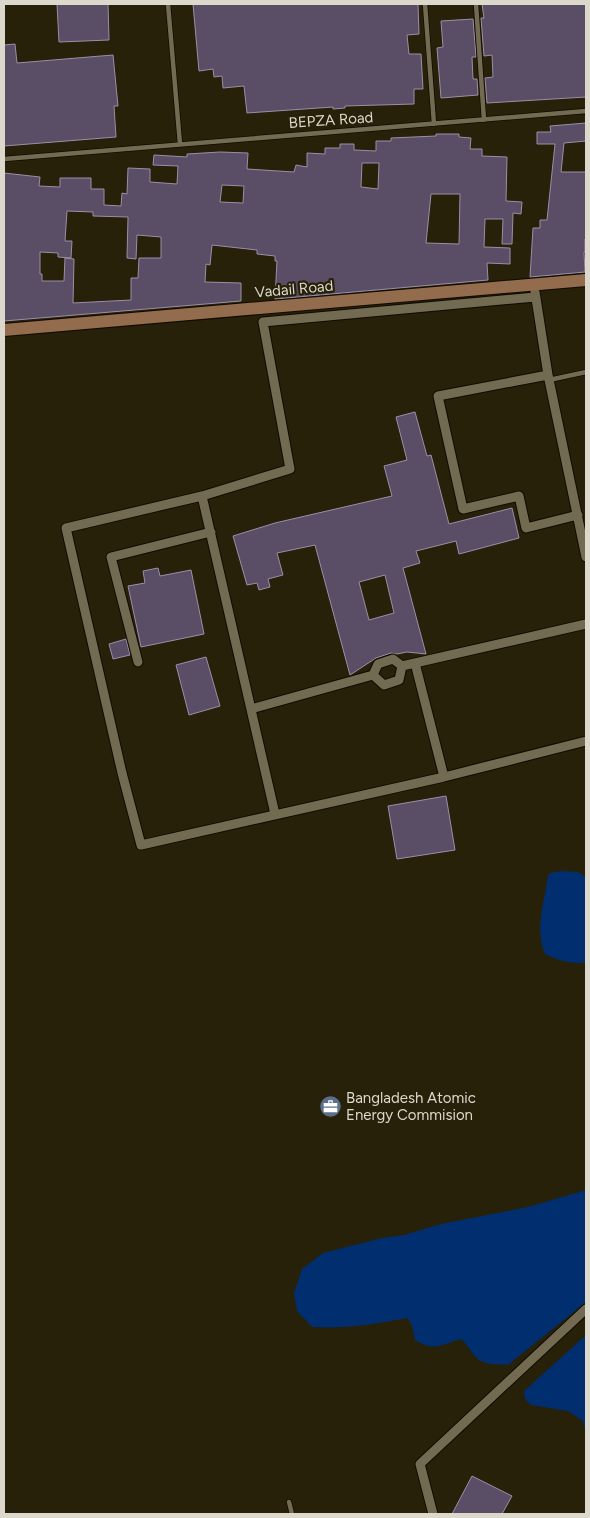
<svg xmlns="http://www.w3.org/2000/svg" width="590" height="1518" viewBox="0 0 590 1518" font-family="Figtree,sans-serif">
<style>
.water{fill:#012e6e}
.building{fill:#594e65;stroke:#9b8fa8;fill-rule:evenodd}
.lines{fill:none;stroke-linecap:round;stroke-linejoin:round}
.lane-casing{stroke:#100a00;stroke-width:6}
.street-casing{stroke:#100a00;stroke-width:11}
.secondary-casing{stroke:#100a00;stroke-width:14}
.lane{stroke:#726b52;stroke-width:4.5}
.street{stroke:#726b52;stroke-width:9}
.secondary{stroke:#926c4c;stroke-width:12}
.labels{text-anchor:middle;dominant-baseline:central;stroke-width:4.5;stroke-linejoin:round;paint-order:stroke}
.street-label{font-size:15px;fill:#dcd8cb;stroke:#272109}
.poi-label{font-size:15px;fill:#dcd8cb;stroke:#272109;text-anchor:start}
</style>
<rect width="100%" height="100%" fill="#272109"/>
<path class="water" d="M565 871 578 872 586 877V962C573 965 557 960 545 954 534 929 545 901 548 875L553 872Z
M586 1190V1302L508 1365C496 1364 483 1366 474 1355 469 1349 467 1344 461 1339 440 1345 435 1352 415 1340L412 1326 408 1318C376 1324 345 1329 312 1327L297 1311 294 1293 302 1269 323 1253 382 1238 404 1235 441 1224 528 1207Z
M586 1335V1434L583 1421 568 1411 531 1405 525 1399 524 1391Z"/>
<path class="building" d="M57 4H108L109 40 59 42Z
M193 4H418L419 34 407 35 409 54H421L423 89H414V104L345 106V108L333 109V107L247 113 244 86 223 88 222 76 214 77 213 69 199 71Z
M482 4H586V97L487 103 485 78 493 77 492 55 484 56 481 18H484Z
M473 19 476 57H472L473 79H477L478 95 441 98 437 48 443 47 441 21Z
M15 44 17 63 113 55 118 106H114L116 137 4 146V45Z
M586 123V141L564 143 561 172H586V239H585V252H584L585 272 530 277 533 228H540V220H547L555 144H537V132H551L550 126Z
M436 134H459V137L471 138 470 149H482V156L507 157 506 201 522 202 521 214 513 213 512 244H502L503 219H485L484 247 510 248V264L487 263 488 280 275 299 277 261H275V256L257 254V250L212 245 210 265 206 264 205 282 241 283V301L4 321V173L40 177 39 186 60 187V178H91V189H104V205L121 206 122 193 127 194 128 168 150 169V182L177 184 178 166 153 165 154 155 187 157V154L220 152 248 153 247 169 294 172 296 165 307 167V153L325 154V148H340V144H354V150L376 151V141H391V138L436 136ZM362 163H379L378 189 361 187ZM222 185 244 186 243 203 220 202ZM431 194H460L459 244 426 243ZM67 211 93 212V216L128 217 127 258 136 259 137 235 161 237V258H139L138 278H131V300L73 303 74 259 65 258 64 281H42V274H40V252L58 253V257L71 258 72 241H65Z
M415 412 427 456 431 455 449 524 512 508 519 538 459 554 456 541 416 551 420 563 403 568 426 654 407 652 397 654 391 653 376 658 350 675 315 545 277 553 283 575 268 579 270 587 259 590 257 583 247 585 233 536 275 523 392 496 384 466 407 460 396 417ZM385 575 394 613 369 620 359 582Z
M158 568 160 576 191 570 204 634 141 647 128 586 145 583 143 571Z
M126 639 130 655 113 659 109 644Z
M206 657 220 706 189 715 176 665Z
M446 796 455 850 397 859 388 806Z
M472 1476 512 1496 502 1514H452Z"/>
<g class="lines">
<defs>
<path id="lane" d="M168 4 180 144
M425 4 434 124
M476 4 484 120
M4 159 586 111
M549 380 586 372
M289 1502 292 1514"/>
<path id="street" d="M535 292 548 375 586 557
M535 297 263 322 290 469 202 496 66 528 122 773 141 845 444 777 586 741
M548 375 438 396 463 509 519 496 526 528 578 515
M202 496 275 814
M138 662 111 557 211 532
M415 663 586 624
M373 675 378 664 393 659 402 666
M251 709 373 675 384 685 399 680 402 666 415 663 444 777
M433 1514 420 1464 586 1309"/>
<path id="secondary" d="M4 330 586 280"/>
</defs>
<use href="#lane" class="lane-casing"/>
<use href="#street" class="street-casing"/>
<use href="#secondary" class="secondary-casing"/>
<use href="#lane" class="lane"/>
<use href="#street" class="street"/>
<use href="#secondary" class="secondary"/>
</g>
<defs>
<symbol id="office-disc" viewBox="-11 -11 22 22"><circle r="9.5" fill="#5c6f8a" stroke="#272109"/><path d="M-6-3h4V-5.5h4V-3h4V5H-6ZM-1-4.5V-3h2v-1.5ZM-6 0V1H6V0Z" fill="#fff"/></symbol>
</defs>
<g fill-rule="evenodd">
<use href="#office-disc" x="318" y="1094" width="25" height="25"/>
</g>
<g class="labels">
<g class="street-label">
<text transform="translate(331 120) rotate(-4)">BEPZA Road</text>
<text transform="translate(294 289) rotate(-5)">Vadail Road</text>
</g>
<g class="poi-label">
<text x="346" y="1098">Bangladesh Atomic<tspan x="346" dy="17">Energy Commision</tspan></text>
</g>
</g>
<rect width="590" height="1518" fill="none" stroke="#dcd8cb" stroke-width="10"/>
</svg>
